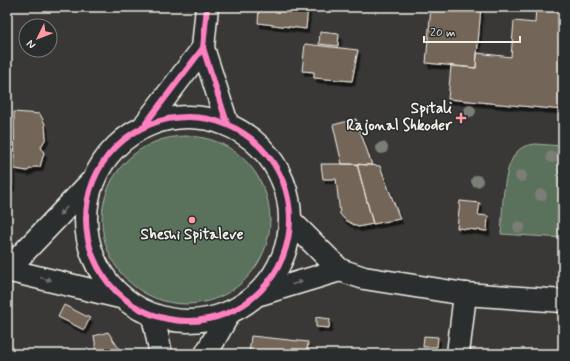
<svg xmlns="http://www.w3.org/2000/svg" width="570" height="361" viewBox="0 0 570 361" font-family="Mynerve,sans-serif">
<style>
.green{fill:#5a715c;stroke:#a7b1a2}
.building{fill:#736559;stroke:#f4f1e8;filter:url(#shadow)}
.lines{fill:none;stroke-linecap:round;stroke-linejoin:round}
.minor-casing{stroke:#f4f1e8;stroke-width:25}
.tertiary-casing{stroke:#f4f1e8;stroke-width:25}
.secondary-casing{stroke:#f4f1e8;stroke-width:25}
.minor{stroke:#2a2d2e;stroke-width:22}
.tertiary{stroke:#2a2d2e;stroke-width:22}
.secondary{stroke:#2a2d2e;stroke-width:22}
.cycleway-casing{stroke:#2a2d2e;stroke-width:8}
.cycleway{stroke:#ff80c0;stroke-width:6}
.tree{fill:#7a7e76}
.oneway{fill:#71726f}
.poi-dot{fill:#ff9aa2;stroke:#2a2d2e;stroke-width:1.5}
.labels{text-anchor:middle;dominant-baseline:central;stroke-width:3;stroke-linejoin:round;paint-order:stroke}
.poi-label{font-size:15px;font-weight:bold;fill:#f4f1e8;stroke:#2a2d2e;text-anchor:end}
</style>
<defs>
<filter id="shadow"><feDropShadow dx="2.5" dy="4.5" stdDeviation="0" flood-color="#0009"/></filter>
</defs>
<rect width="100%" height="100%" fill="#393837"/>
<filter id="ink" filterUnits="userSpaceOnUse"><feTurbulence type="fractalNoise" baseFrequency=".025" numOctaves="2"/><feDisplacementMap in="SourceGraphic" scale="8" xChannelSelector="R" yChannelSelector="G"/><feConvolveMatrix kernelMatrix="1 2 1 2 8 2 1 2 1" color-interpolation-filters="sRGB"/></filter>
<g filter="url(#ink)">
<path class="green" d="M102 220a84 84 0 1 1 168 0a84 84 0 1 1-168 0Z
M535 144 563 146V238L501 234C503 211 501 159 523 147 526 145 531 145 535 144Z"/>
<path class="building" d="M259 7H308L306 29 258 23Z
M431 7H481L476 68 426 63Z
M536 7H563V110L448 99 451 66 476 68 477 53 511 57 514 21 535 23Z
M320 32 339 34 338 46 319 44Z
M305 44 358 50 352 81 314 78V72L302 71Z
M14 112 40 114 45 124 46 138 41 147 44 153 40 167H34L27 171 15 169Z
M356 119 372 165 342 164 333 125Z
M7 155 12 156V186L7 189Z
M321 164H357L373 224 358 227 345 220 340 214 336 179H323Z
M357 164 380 166 400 219 373 224Z
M460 201 480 203 478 215 488 216 487 231 457 228Z
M64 305 90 318 84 330 58 317Z
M316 317 330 319 329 328 316 327Z
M108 332 122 353 123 354H97L94 336Z
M251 336 308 342 307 354H249Z
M424 336 438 337 437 347H423Z"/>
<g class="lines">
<defs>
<path id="minor" d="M458 354 465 294"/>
<path id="tertiary" d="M292 222 340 270 364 278 465 294 563 301
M260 294 340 270"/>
<path id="secondary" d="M207 7 203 48 227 123
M86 219a102 102 0 1 1 204 0a102 102 0 1 1-204 0Z
M146 123 203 48
M8 269 90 183
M7 270 120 297
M153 316 161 354
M206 354 228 315"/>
</defs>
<use href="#minor" class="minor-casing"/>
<use href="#tertiary" class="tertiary-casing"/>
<use href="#secondary" class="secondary-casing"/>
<use href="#minor" class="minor"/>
<use href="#tertiary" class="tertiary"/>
<use href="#secondary" class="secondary"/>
<defs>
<path id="cycleway" d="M207 7 203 48 227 123
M86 219a102 102 0 1 1 204 0a102 102 0 1 1-204 0Z
M146 123 203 48"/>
</defs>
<use href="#cycleway" class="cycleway-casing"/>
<use href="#cycleway" class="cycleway"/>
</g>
<g class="tree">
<circle cx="470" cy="111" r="6"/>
<circle cx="382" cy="148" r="6"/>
<circle cx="552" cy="157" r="6"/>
<circle cx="521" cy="176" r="6"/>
<circle cx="477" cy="181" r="6"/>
<circle cx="541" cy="195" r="6"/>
<circle cx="519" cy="227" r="6"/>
</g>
<defs><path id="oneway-solid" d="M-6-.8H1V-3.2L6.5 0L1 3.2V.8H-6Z"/></defs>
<g class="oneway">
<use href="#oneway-solid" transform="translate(63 211) rotate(134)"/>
<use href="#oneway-solid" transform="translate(46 279) rotate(14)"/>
<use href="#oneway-solid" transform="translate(297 283) rotate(-17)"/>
</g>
</g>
<g class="poi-dot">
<path d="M459 112h4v4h4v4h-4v4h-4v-4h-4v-4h4z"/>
<circle cx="192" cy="220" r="4"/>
</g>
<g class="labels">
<g class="poi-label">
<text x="452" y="109">Spitali<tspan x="452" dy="17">Rajonal Shkoder</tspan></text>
<text x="192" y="235" text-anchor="middle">Sheshi Spitaleve</text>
</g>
</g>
<rect width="570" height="361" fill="none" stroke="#2a2d2e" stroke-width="24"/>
<rect x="12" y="12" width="546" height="337" fill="none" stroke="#f4f1e8" stroke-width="1.5" filter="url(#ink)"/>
<g transform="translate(38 38) rotate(227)"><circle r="19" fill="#2a2d2e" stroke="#7b7b78"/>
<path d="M0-3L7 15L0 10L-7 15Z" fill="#ff9aa2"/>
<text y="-6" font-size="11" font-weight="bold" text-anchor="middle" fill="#f4f1e8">N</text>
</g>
<path d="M424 36v6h96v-6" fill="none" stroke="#f4f1e8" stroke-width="2"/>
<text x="430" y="36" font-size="12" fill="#f4f1e8" stroke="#2a2d2e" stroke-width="3" paint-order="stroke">20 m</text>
</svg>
